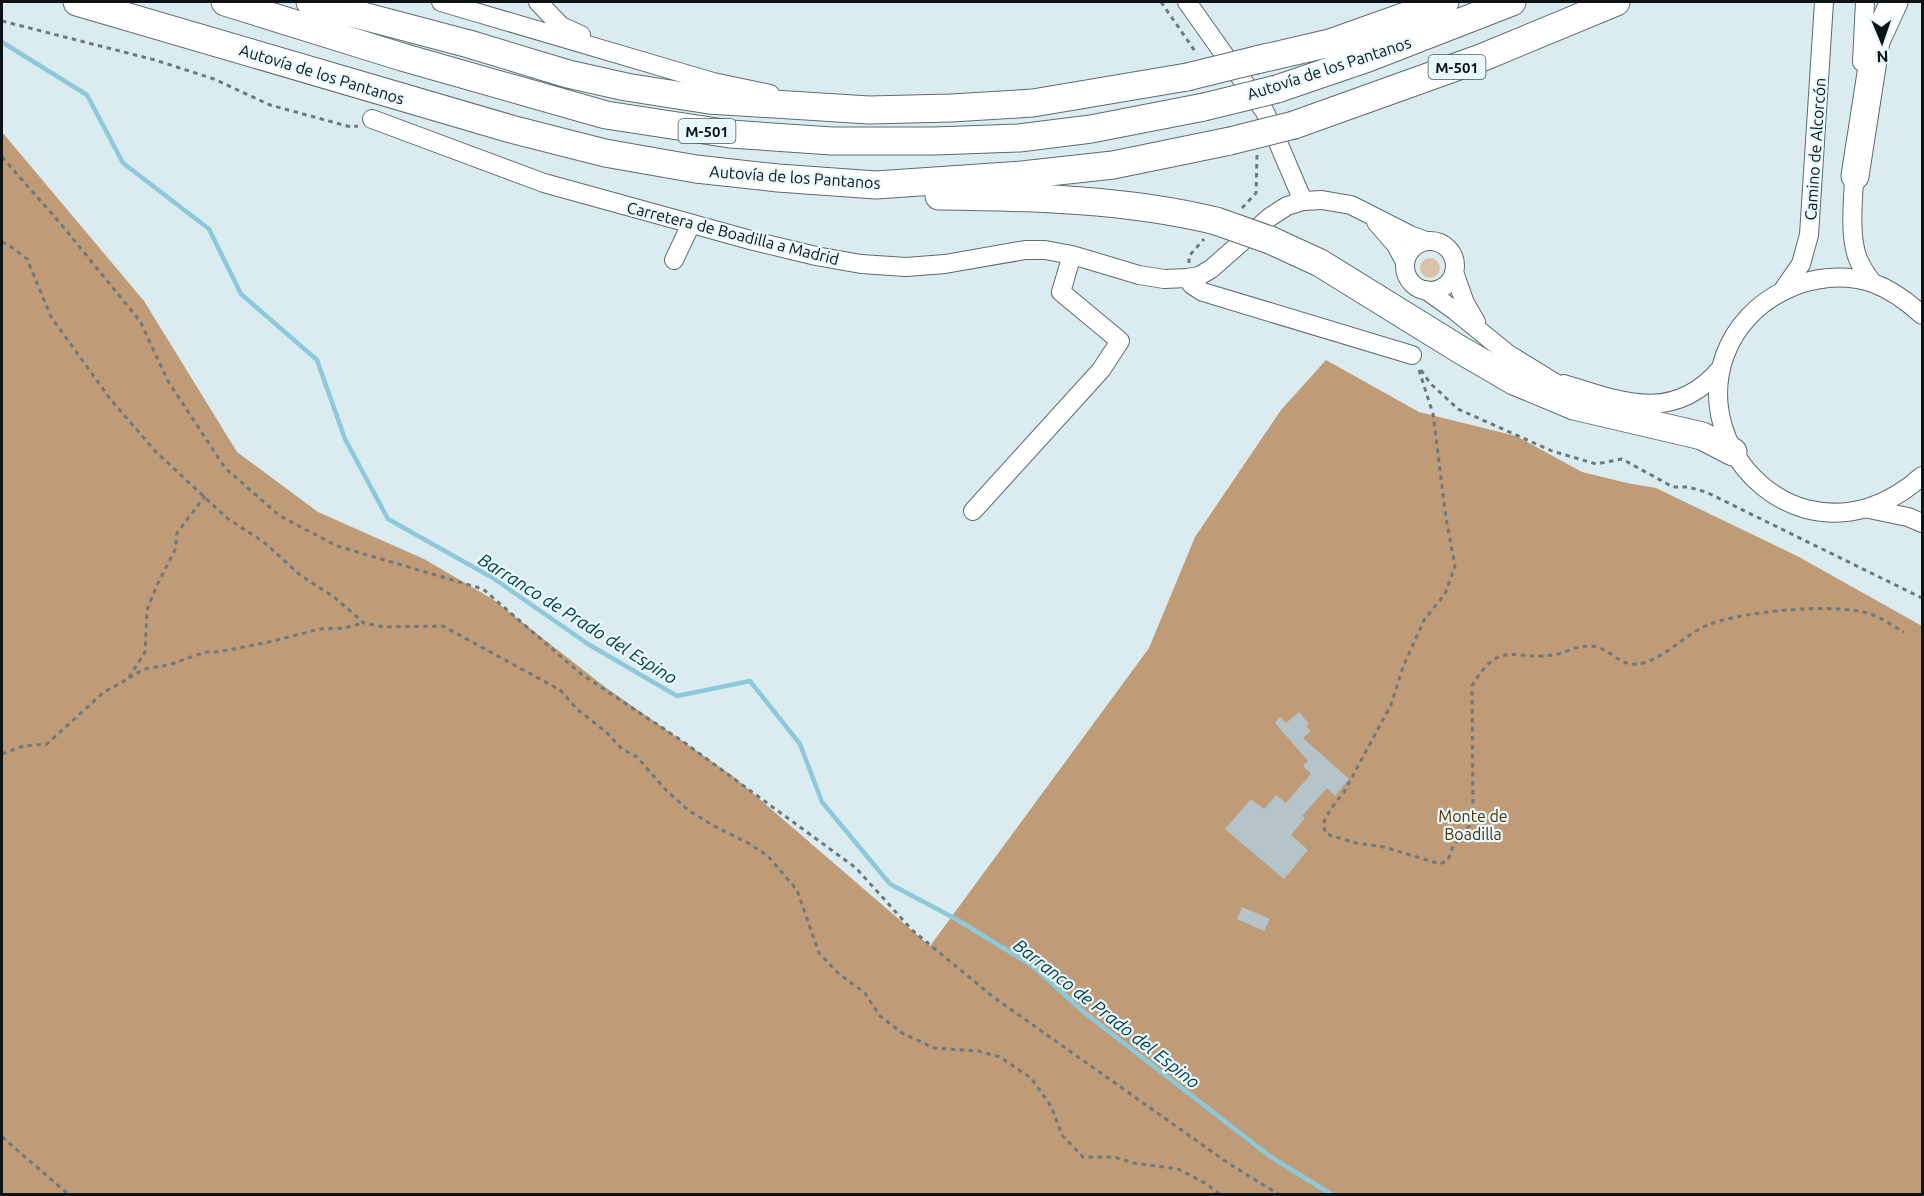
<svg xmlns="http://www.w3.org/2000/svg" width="1924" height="1196" viewBox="0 0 1924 1196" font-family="Ubuntu,sans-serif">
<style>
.green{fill:#dac1a7}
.forest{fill:#bf9c77}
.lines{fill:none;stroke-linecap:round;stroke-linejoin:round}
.stream{stroke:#8ec9db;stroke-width:4.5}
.building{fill:#b4c4c9}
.minor-casing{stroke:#5c6b70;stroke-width:20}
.highway-casing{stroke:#5c6b70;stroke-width:29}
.path{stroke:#6e797c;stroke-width:3;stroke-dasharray:4.5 4.5;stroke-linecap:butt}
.minor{stroke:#fff;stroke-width:18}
.highway{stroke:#fff;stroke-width:27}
.highway-bridge-casing{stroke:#5c6b70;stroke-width:29;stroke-linecap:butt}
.highway-bridge{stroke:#fff;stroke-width:27}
.labels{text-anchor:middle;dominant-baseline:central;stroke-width:4.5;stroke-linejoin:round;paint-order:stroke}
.shield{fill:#e8f9fe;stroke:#4f575a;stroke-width:1.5}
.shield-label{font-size:15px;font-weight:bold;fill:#0d1214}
.street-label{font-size:16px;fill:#0d1214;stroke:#e8f9fe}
.park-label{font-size:16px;fill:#502f00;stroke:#e8f9fe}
.water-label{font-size:18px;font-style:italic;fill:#003844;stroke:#e8f9fe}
</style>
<rect width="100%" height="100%" fill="#dbecf1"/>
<path class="green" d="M1420 268a10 10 0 1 1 20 0a10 10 0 1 1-20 0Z"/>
<path class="forest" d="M2 132 144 301 237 452 318 512 424 559 494 600 605 687 734 777 930 946 1149 648 1195 537 1281 410 1326 360 1419 412 1516 436 1582 472 1627 483 1656 488 1799 557 1922 626V1194H2Z"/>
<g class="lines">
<path class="stream" d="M2 42 87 95 123 163 209 229 241 294 317 360 345 439 388 519 493 578 588 644 677 696 750 681 800 744 822 802 890 884 956 919 1033 966 1085 1013 1271 1157 1331 1194"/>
</g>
<path class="building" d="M1299 712 1309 724 1306 726 1311 731 1303 738 1349 779 1335 796 1327 788 1302 816 1305 818 1291 835 1308 850 1284 879 1225 829 1251 799 1264 809 1276 795 1286 803 1311 774 1303 766 1308 761 1275 723 1280 717 1286 723Z
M1242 907 1270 919 1264 931 1237 919Z"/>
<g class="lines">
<defs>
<path id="minor" d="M441 2 713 82 770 94
M538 2 561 26 581 35
M1187 2 1265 112 1303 201
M1862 62 1865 2
M372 119 544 183 754 241 816 256 861 264 906 267 945 264 1025 250H1045L1072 255 1139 275 1164 279 1187 278 1199 276 1211 269 1270 217 1287 206 1303 201 1322 200 1351 205 1410 235 1426 241
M1855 164C1854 191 1848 234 1858 259 1862 268 1867 276 1873 283
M1376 222 1396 245 1405 262
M1405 266a25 25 0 1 1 50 0a25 25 0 1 1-50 0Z
M674 260 691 224
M1454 272 1465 303 1476 322
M1187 278 1192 285 1203 292 1412 355
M1426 290 1454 310 1508 354 1573 394
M1783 290 1801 264 1809 235 1824 2
M1922 315C1908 302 1892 290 1873 283 1815 264 1746 297 1725 355 1701 420 1742 491 1806 509 1850 520 1890 505 1922 476
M1564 384C1624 403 1675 423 1721 368
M1869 509 1908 517 1922 523
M973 511 1101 370 1120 341 1061 292 1072 255"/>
<path id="highway" d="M77 2 511 129 605 153 696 169 778 178 876 185 1022 175 1113 165 1230 141
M225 2 402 57 606 115 730 134 832 141H934L1019 138 1091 129 1204 107
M310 2 469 44 568 74 626 87 709 100 869 110 951 108 1033 103 1187 77
M1256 60 1330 43 1445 2
M1277 89 1368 58 1512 2
M1294 125 1481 58 1616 2
M1855 176 1876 41 1894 2
M939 196C1031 197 1126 199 1216 221
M1270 240 1320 263 1459 349 1514 381 1574 406 1702 436 1733 452"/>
</defs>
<use href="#minor" class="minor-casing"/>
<use href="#highway" class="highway-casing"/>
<path class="path" d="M1161 2 1197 54
M2 21 155 60 214 79 270 105 351 127 358 126
M2 157 60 223 140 321 168 381 225 468 280 516 337 546 483 589 581 674 685 743 856 868 912 930 992 996 1228 1163 1278 1194
M1242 208 1256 193 1257 155
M2 242 9 245 27 259 51 317 111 400 156 452 227 518 265 543 300 575 334 597 364 623 384 627 443 626 560 690 577 709 606 732 622 749 637 757 665 789 688 810 714 826 748 843 768 856 797 890 819 953 838 973 865 993 880 1016 902 1033 934 1048 978 1051 1000 1057 1031 1078 1051 1106 1062 1135 1083 1157H1114L1134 1163 1178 1169 1207 1184 1219 1194
M1189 263V256L1204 239
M1419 370 1433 414 1446 518 1455 566 1445 594 1424 620 1403 667 1391 705 1344 792 1330 810 1323 824 1326 834 1356 843 1384 847 1440 864 1448 860 1453 846 1470 825 1473 814 1472 686C1501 636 1515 663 1558 654 1570 651 1582 643 1597 647 1614 652 1622 669 1643 663 1668 656 1686 633 1710 624 1746 611 1831 603 1867 613 1880 616 1892 626 1904 632
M1421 370 1430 383 1458 409 1552 451 1596 464 1622 459 1673 487H1688L1706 492 1922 598
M129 678 144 669 169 665 205 652H218L269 642 320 629 345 628 363 623
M2 754 23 746 47 744 104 692 128 679 145 652 147 610 157 585 175 550 177 533 205 496
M2 1137 68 1194"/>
<use href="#minor" class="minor"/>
<use href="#highway" class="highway"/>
<defs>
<path id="highway-bridge" d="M1187 77 1256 60
M1204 107 1277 89
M1230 141 1294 125
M1216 221 1270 240"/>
</defs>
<use href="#highway-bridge" class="highway-bridge-casing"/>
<use href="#highway-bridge" class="highway-bridge"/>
</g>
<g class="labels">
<g class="shield">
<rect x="1428.5" y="55" width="57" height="24" rx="4.5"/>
<rect x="678.5" y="119" width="57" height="24" rx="4.5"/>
</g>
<g class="shield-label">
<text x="1457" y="67">M-501</text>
<text x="707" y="131">M-501</text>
</g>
<g class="street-label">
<text transform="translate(1329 68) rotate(-18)">Autovía de los Pantanos</text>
<text transform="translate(322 74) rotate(17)">Autovía de los Pantanos</text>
<text transform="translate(1815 149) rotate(-86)">Camino de Alcorcón</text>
<text transform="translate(795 177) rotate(4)">Autovía de los Pantanos</text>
<text transform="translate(733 233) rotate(14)">Carretera de Boadilla a Madrid</text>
</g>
<g class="park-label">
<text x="1473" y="816">Monte de<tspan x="1473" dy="18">Boadilla</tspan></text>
</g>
<g class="water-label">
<text transform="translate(578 618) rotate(32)">Barranco de Prado del Espino</text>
<text transform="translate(1107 1013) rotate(38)">Barranco de Prado del Espino</text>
</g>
</g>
<rect width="1924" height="1196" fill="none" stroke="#0d1214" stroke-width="6"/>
<g transform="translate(1882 42) rotate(178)" stroke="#e8f9fe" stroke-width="4.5" paint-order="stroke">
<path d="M0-4.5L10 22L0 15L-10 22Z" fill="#0d1214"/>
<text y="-9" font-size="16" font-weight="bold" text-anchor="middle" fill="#0d1214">N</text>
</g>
</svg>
